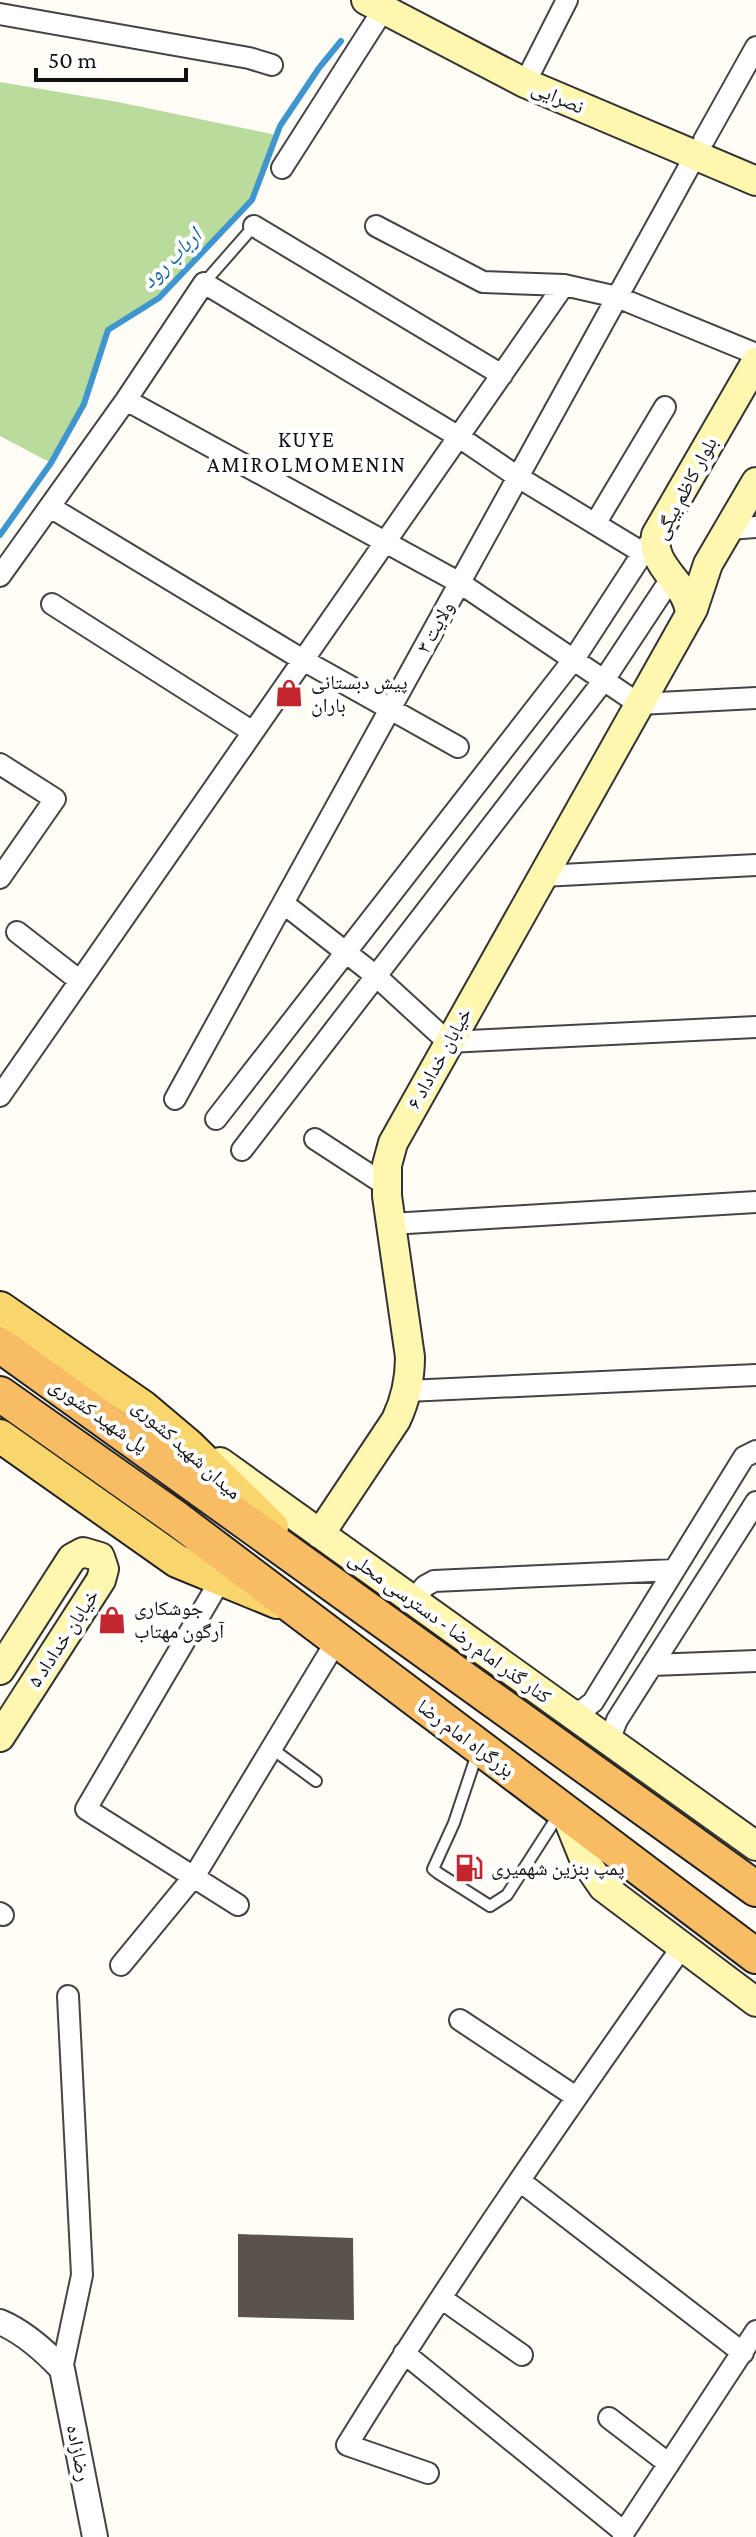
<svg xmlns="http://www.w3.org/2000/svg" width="756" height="2537" viewBox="0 0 756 2537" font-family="'Crimson Pro','Noto Naskh Arabic',serif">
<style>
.forest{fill:#b9dc9c}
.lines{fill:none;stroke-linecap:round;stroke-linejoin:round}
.stream{stroke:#3f96cf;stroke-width:6}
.building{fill:#5a524d}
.service-casing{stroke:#444;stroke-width:14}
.minor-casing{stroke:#444;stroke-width:24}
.tertiary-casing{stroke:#444;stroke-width:28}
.secondary-casing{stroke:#333;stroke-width:32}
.primary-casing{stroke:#222;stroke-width:36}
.trunk-casing{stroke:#222;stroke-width:38}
.service{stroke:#fff;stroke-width:10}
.minor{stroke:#fff;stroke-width:20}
.tertiary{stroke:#fff;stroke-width:24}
.secondary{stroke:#fff6b0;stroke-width:28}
.primary{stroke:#f9d66b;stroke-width:32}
.trunk{stroke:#f7bc64;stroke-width:34}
.labels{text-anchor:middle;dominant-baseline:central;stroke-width:8;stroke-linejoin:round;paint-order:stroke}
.street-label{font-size:20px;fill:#111;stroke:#fff}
.poi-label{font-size:20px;fill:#111;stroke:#fff;text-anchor:start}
.water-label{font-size:22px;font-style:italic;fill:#1768a6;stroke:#fff}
.neighbourhood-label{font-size:22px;letter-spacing:2px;fill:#111;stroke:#fff}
</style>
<rect width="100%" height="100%" fill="#fffdf5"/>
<path class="forest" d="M0 82 118 102 277 135 252 200 159 298 108 330 83 406 51 463 0 436Z"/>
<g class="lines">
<path class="stream" d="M0 535 51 463 84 404 108 330 159 298 252 200 280 126 319 68 341 41"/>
</g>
<path class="building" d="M238 2234 353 2238 354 2320 238 2317Z"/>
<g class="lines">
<defs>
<path id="service" d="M204 283 254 226
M271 1748 316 1781
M477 1754 454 1823 433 1869 438 1873 490 1906 507 1895 559 1814"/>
<path id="minor" d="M0 14 249 58 272 65
M532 69 567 0
M704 140 756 47
M282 168 383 10
M254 226 502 375
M376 226 483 282 564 285 617 297 756 354
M126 400 460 583 639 704 756 698
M50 507 303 660 458 747
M595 524 665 407
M729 529 756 527
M0 576 126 400 204 283 459 437 518 477 643 553
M52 604 253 732
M0 764 55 799 0 878
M542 876 756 865
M283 903 376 976 448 1042 756 1027
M17 932 80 981
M0 1096 564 285
M175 1099 695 156
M216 1119 574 659 648 545
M315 1139 387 1186
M242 1150 604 680 672 577
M391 1224 756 1202
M407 1391 756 1375
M221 1579 86 1809 238 1905
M413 1600 425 1586 434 1581 674 1570
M652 1665 756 1661
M569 1712 583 1710 593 1702 744 1457 756 1451
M614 1744 612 1733 617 1720 756 1502
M0 1913 3 1915
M121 1965 195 1875 337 1640
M460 2020 576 2097
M520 2181 743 2353
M441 2298 522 2355
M404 2353 624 2532
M62 2369 82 2275 68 1996
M609 2418 669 2464
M428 2473 347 2445C452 2275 567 2110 682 1947
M623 2537 624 2532 756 2331"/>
<path id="tertiary" d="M0 2322C24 2332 44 2350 62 2369L95 2537"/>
<path id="secondary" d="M366 0 525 83 756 181
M690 614C688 582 650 568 656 535L756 362
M220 1462 756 1846
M320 1534 396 1420C406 1399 410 1380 410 1357L387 1196V1165L393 1143 693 609 708 564 756 482
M0 1670 72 1558 83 1552 100 1557 104 1569 101 1580 0 1737
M566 1814 585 1861 603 1887 756 2002"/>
<path id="primary" d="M0 1308 143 1407 188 1445 272 1527
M0 1436 177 1561 277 1602"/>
<path id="trunk" d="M0 1345 756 1889
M0 1394 177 1519 756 1956"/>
</defs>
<use href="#service" class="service-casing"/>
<use href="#minor" class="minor-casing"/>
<use href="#tertiary" class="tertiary-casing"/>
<use href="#secondary" class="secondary-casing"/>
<use href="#primary" class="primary-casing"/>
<use href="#trunk" class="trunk-casing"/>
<use href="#service" class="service"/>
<use href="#minor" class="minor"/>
<use href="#tertiary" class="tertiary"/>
<use href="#secondary" class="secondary"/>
<use href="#primary" class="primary"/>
<use href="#trunk" class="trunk"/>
</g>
<defs>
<symbol id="shop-bare" viewBox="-9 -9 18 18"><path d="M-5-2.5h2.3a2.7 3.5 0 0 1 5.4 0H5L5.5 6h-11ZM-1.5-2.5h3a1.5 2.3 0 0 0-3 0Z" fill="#c4262e" stroke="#fff" stroke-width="2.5" paint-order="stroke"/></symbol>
<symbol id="fuel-bare" viewBox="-9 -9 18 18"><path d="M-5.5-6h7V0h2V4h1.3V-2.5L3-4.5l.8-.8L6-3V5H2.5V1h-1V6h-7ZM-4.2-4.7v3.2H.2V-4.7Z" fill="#c4262e" stroke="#fff" stroke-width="2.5" paint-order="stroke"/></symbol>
</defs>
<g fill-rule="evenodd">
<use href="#shop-bare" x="269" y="673" width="40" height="40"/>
<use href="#shop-bare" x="92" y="1600" width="40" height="40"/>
<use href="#fuel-bare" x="449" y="1848" width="40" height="40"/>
</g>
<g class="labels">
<g class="street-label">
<text transform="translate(558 97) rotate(23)">نصرایی</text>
<text transform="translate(685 488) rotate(-62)">بلوار کاظم بیگی</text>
<text transform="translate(435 627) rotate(-61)">ولایت ۳</text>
<text transform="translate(439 1058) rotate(-61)">خیابان خداداد ۶</text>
<text transform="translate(99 1415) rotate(35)">پل شهید کشوری</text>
<text transform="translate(187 1449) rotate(42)">میدان شهید کشوری</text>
<text transform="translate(450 1627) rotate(36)">کنار گذر امام رضا - دسترسی محلی</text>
<text transform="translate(63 1638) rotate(-57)">خیابان خداداد ۵</text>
<text transform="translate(466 1738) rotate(37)">بزرگراه امام رضا</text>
<text transform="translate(79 2453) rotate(79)">رضازاده</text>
</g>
<g class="poi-label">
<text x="311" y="682">پیش دبستانی<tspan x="311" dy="23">باران</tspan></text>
<text x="134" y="1608">جوشکاری<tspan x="134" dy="23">آرگون مهتاب</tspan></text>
<text x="491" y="1868">پمپ بنزین شهمیری</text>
</g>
<g class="water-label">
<text transform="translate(171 258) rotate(-45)">ارباب رود</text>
</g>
<g class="neighbourhood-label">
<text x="307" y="439">KUYE<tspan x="307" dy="25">AMIROLMOMENIN</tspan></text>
</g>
</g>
<path d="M36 68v12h150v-12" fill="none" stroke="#111111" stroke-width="4"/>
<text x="48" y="68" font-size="24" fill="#111111" stroke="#ffffff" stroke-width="6" paint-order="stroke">50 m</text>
</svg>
